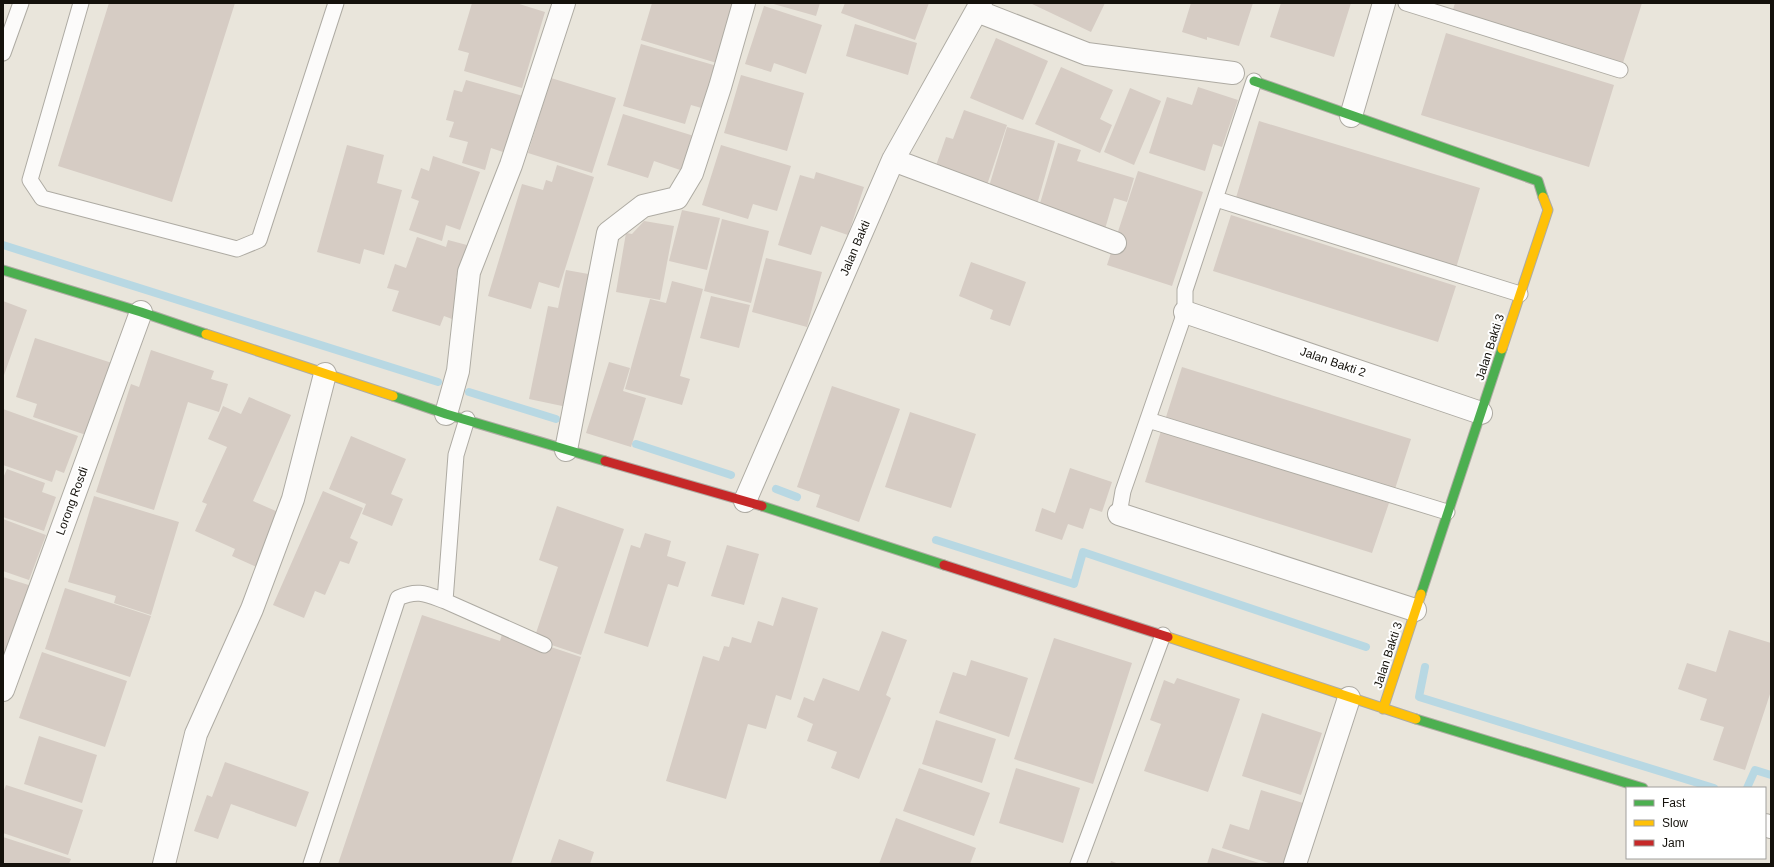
<svg xmlns="http://www.w3.org/2000/svg" width="1774" height="867" viewBox="0 0 1774 867" font-family="Arial,sans-serif">
<style>
.lines{fill:none;stroke-linecap:round;stroke-linejoin:round}
.stream{stroke:#b8d8e3;stroke-width:8}
.building{fill:#d6ccc4}
.lane-casing{stroke:#aeaba3;stroke-width:17}
.street-casing{stroke:#aeaba3;stroke-width:24}
.fast-casing{stroke:#aeaba3;stroke-width:11}
.slow-casing{stroke:#aeaba3;stroke-width:11}
.jam-casing{stroke:#aeaba3;stroke-width:11}
.lane{stroke:#fcfbfa;stroke-width:15}
.street{stroke:#fcfbfa;stroke-width:22}
.fast{stroke:#4caf50;stroke-width:9}
.slow{stroke:#ffc107;stroke-width:9}
.jam{stroke:#c62828;stroke-width:9}
.labels{text-anchor:middle;dominant-baseline:central;stroke-width:4;stroke-linejoin:round;paint-order:stroke}
.street-label{font-size:12px;fill:#14110b;stroke:#fff}
</style>
<rect width="100%" height="100%" fill="#e9e5db"/>
<g class="lines">
<path class="stream" d="M3 245 438 382
M469 392 556 419
M636 444 731 475
M776 489 797 497
M936 540 1074 584 1083 552 1366 647
M1425 667 1419 697 1714 788
M1747 788 1755 770 1771 775"/>
</g>
<path class="building" d="M109 3H235L172 202 58 166Z
M472 3H516L545 12 522 88 464 71 469 53 458 50Z
M652 3H738L720 64 641 40Z
M770 3H820L816 16Z
M845 3H929L915 40 841 13Z
M1030 3H1105L1091 32Z
M1191 3H1253L1239 46 1207 37V40L1182 32Z
M1281 3H1351L1334 57 1270 37Z
M1455 3H1642L1621 69 1451 16Z
M764 6 822 25 806 74 774 63 771 72 745 64Z
M855 24 917 43 908 75 846 56Z
M1446 33 1614 85 1589 167 1421 115Z
M996 38 1048 61 1023 120 970 98Z
M641 44 717 66 705 109 691 105 685 124 623 106Z
M1061 67 1113 90 1100 119 1112 125 1100 153 1035 124Z
M741 75 804 93 787 151 724 133Z
M551 78 616 98 592 173 528 153Z
M466 80 523 96 506 153 491 148 485 170 462 163 468 142 449 137 454 122 446 120 454 90 462 92Z
M1198 87 1238 100 1222 147 1213 144 1205 171 1149 153 1167 97 1192 105Z
M1130 88 1161 101 1134 165 1104 152Z
M964 110 1007 125 985 191 933 174 946 137 953 139Z
M623 114 694 136 683 171 654 161 648 178 607 165Z
M1259 121 1480 188 1456 268 1235 201Z
M1007 127 1055 141 1036 208 987 193Z
M1058 143 1081 150 1077 161 1134 178 1127 202 1114 198 1105 229 1038 210Z
M347 145 384 155 377 183 402 190 384 255 364 249 360 264 317 252Z
M721 145 791 166 777 211 753 204 748 219 702 205Z
M433 156 480 172 460 230 446 225 442 241 409 230 419 201 411 198 421 168 429 171Z
M557 165 594 177 559 288 539 282 531 309 488 296 522 184 543 190 546 180 552 182Z
M1138 171 1203 192 1172 286 1107 265Z
M816 172 864 187 848 235 821 226 811 255 778 245 800 175 814 179Z
M682 210 720 218 707 270 669 261Z
M1231 215 1456 286 1438 342 1213 271Z
M722 219 769 231 751 303 704 291Z
M644 221 674 226 660 300 616 292 626 233 632 234Z
M417 237 446 247 448 240 467 245 456 278 464 281 452 319 444 316 440 326 392 311 399 291 387 288 395 264 406 268Z
M766 258 822 272 807 327 752 312Z
M971 262 1026 282 1010 326 990 319 993 310 959 296Z
M566 270 594 275 567 407 529 399 548 306 558 308Z
M672 281 703 289 680 376 690 379 682 405 625 389 650 299 666 303Z
M711 296 750 305 739 348 700 338Z
M3 301 27 310 3 378Z
M35 338 112 363 89 436 33 417 37 404 16 397Z
M151 350 214 371 211 379 228 384 219 412 188 402 154 510 96 492 131 384 139 387Z
M609 362 630 368 623 391 646 398 631 447 586 433Z
M1182 367 1411 439 1395 489 1166 417Z
M832 386 900 409 859 522 816 507 820 495 797 487Z
M249 397 291 415 253 501 285 515 261 569 232 556 235 549 195 531 207 504 202 502 227 447 208 439 223 406 241 414Z
M3 409 78 436 64 473 56 470 52 482 3 465Z
M910 412 976 434 951 508 885 487Z
M1161 431 1389 503 1372 553 1145 482Z
M351 436 406 459 391 494 403 499 392 526 362 514 366 504 329 489Z
M1070 468 1112 482 1102 512 1090 508 1083 529 1068 524 1062 540 1035 531 1042 508 1055 513Z
M7 469 45 483 42 492 56 497 44 531 3 517V478Z
M323 491 363 508 350 538 358 542 349 564 340 561 325 595 315 591 304 618 273 605Z
M94 496 179 522 151 615 114 603 116 596 68 582Z
M557 506 624 529 581 655 534 639 558 567 539 560Z
M3 519 46 535 29 580 3 571Z
M645 533 671 541 667 556 686 562 678 587 668 584 648 647 604 633 631 545 640 548Z
M727 545 759 554 744 605 711 596Z
M3 577 35 587 3 678Z
M65 588 151 616 130 677 45 649Z
M782 597 818 608 791 700 776 695 766 729 748 724 726 799 666 781 703 656 719 661 724 646 729 647 732 637 751 643 758 621 773 626Z
M422 615 500 641 503 631 581 657 511 864H338Z
M1729 630 1771 643V691L1745 770 1713 760 1724 727 1700 720 1707 699 1678 689 1687 663 1716 672Z
M882 631 907 640 886 695 891 698 859 779 831 768 837 752 807 741 813 724 797 717 804 697 814 701 823 678 859 691Z
M1054 638 1132 663 1093 784 1014 759Z
M42 652 127 681 105 747 19 718Z
M971 660 1028 678 1009 737 939 713 953 672 966 676Z
M1177 678 1240 699 1208 792 1144 771 1161 724 1150 720 1164 680 1174 684Z
M1262 713 1322 733 1301 795 1242 776Z
M936 720 996 739 982 783 922 764Z
M39 736 97 755 82 803 24 784Z
M225 762 309 792 296 827 231 804 218 839 194 831 207 795 212 797Z
M919 768 990 793 974 836 903 811Z
M1016 768 1080 788 1063 843 999 823Z
M6 785 83 810 68 855 3 833V793Z
M1261 790 1303 803 1294 864H1272L1222 848 1230 824 1249 830Z
M896 818 976 848 970 864H879Z
M3 837 71 859 69 864H3Z
M559 839 594 852 590 864H550Z
M1212 848 1262 864H1207Z
M1111 861 1119 864H1110Z"/>
<g class="lines">
<defs>
<path id="lane" d="M81 3 30 180 42 198 237 249 259 240 336 3
M1406 3 1620 70
M3 53 21 3
M1216 199 1520 294
M1148 420 1447 512
M1119 514 1123 491 1185 312V290L1254 81
M445 601 544 645
M311 864 398 598C418 589 426 594 445 601L456 455 467 419
M1078 864 1163 635"/>
<path id="street" d="M977 11 1087 54 1233 73
M1351 116 1384 3
M893 160 1115 243
M1185 312 1481 413
M446 414 458 371 469 272 511 165 564 3
M566 450 608 233 643 206 677 198 692 173 720 87 744 3
M745 501 893 160 981 3
M1119 514 1415 610
M3 690 141 312
M1765 825 1771 827
M164 864 196 734 252 609 293 499 325 374
M1295 864 1349 698"/>
<path id="fast" d="M1254 81 1538 181 1543 197
M3 270 141 312 206 334
M393 396 446 414 605 461
M762 506 944 565
M1421 594 1502 349
M1416 719 1643 788"/>
<path id="slow" d="M206 334 393 396
M1502 349 1548 210 1543 197
M1168 637 1416 719
M1383 709 1421 594"/>
<path id="jam" d="M605 461 762 506
M944 565 1168 637"/>
</defs>
<use href="#lane" class="lane-casing"/>
<use href="#street" class="street-casing"/>
<use href="#fast" class="fast-casing"/>
<use href="#slow" class="slow-casing"/>
<use href="#jam" class="jam-casing"/>
<use href="#lane" class="lane"/>
<use href="#street" class="street"/>
<use href="#fast" class="fast"/>
<use href="#slow" class="slow"/>
<use href="#jam" class="jam"/>
</g>
<g class="labels">
<g class="street-label">
<text transform="translate(855 248) rotate(-67)">Jalan Bakti</text>
<text transform="translate(1490 347) rotate(-72)">Jalan Bakti 3</text>
<text transform="translate(1333 362) rotate(19)">Jalan Bakti 2</text>
<text transform="translate(72 501) rotate(-70)">Lorong Rosdi</text>
<text transform="translate(1388 655) rotate(-72)">Jalan Bakti 3</text>
</g>
</g>
<rect width="1774" height="867" fill="none" stroke="#14110b" stroke-width="8"/>
<rect x="1626" y="787" width="140" height="72" fill="#ffffff" stroke="#a1a09d"/>
<rect x="1634" y="800" width="20" height="6" fill="#4caf50" stroke="#a1a09d"/>
<text x="1662" y="807" font-size="12" fill="#14110b">Fast</text>
<rect x="1634" y="820" width="20" height="6" fill="#ffc107" stroke="#a1a09d"/>
<text x="1662" y="827" font-size="12" fill="#14110b">Slow</text>
<rect x="1634" y="840" width="20" height="6" fill="#c62828" stroke="#a1a09d"/>
<text x="1662" y="847" font-size="12" fill="#14110b">Jam</text>
</svg>
